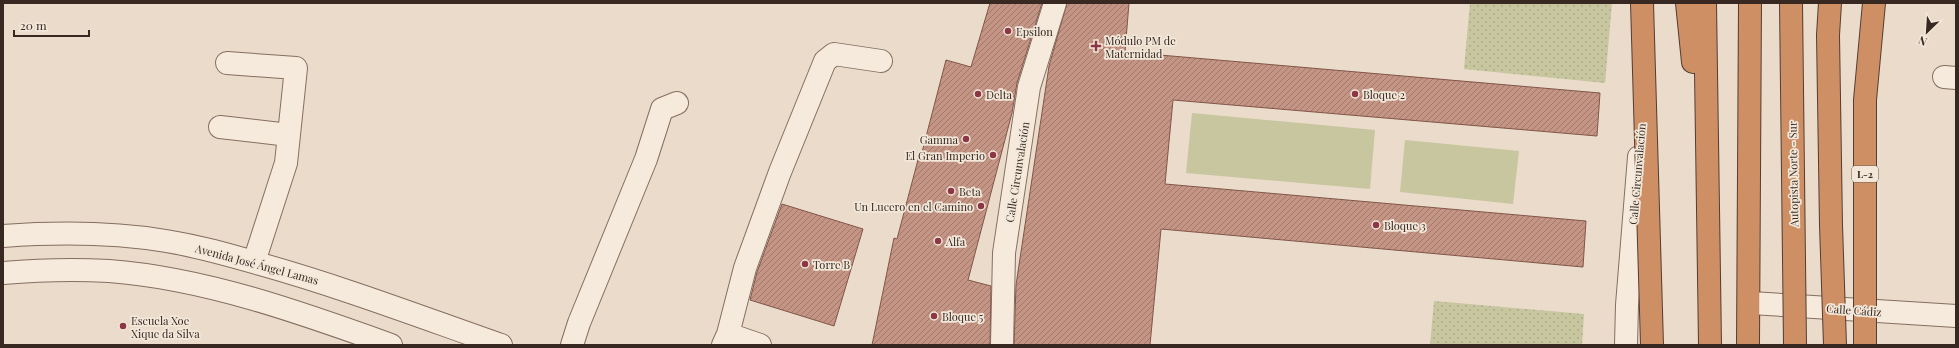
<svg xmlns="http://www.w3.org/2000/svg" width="1959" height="348" viewBox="0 0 1959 348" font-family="'Playfair Display',serif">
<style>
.park{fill:url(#park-dots)}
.pitch{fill:#c7c69f}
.building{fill:url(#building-hatch);stroke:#815649}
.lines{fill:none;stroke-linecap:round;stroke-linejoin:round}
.minor-casing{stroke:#856e60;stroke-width:24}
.highway-casing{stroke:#533d34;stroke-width:24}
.minor{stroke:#f6eadc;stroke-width:22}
.highway{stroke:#cf8f65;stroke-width:22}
.highway-bridge-casing{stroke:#533d34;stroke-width:24;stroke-linecap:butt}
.highway-bridge{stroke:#cf8f65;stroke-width:22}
.poi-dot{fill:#8d3745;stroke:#f2e7d9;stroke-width:1.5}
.labels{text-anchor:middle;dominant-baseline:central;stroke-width:3.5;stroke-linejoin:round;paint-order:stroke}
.shield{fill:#f2e7d9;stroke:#6f6259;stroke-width:1}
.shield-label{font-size:10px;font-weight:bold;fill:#372922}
.poi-label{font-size:11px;fill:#372922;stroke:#f2e7d9;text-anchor:start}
.street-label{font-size:11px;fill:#372922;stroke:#f2e7d9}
</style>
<defs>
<pattern id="park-dots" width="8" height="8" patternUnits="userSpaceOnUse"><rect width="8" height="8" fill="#c7c69f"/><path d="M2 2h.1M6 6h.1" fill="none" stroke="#acaa89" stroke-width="1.8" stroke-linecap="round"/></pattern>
<pattern id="building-hatch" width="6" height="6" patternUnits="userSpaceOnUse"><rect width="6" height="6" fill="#c49484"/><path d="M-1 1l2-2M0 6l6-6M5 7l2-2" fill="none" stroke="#a0796c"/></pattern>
</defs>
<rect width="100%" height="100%" fill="#eadbca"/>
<path class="park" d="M1470 3H1612L1605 83 1464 69Z
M1434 301 1584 314 1582 345H1430Z"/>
<path class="pitch" d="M1192 113 1375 130 1370 189 1186 173Z
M1405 140 1519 151 1513 204 1400 192Z"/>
<path class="building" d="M990 3H1042L1017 83 1012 113 968 280 991 286 990 345H872L894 238 897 239 919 156H921L946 60 971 67Z
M1067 3H1129L1125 52 1600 93 1597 136 1173 100 1165 184 1586 221 1583 267 1161 229 1150 345H1014L1016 285 1049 66Z
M782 204 863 229 834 326 750 300 757 272Z"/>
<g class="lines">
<defs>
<path id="minor" d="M227 63 296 68 286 163 254 262
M1944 77 1956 78
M220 127 289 135
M3 236C58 232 112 232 166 241 198 246 229 255 260 264 342 287 421 317 501 345
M3 273C38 270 74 269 109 271 204 278 302 313 391 345
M1751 303 1956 316
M728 334 760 345
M572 345 579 323 646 159 662 109 677 103
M723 345 728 334 745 268 780 172 825 61 834 54 881 61
M1002 345 1004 253 1029 87 1055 3
M1626 345 1627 305 1639 157"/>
<path id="highway" d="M1687 3 1693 62
M1705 3 1710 345
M1748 345 1750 3"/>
</defs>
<use href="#minor" class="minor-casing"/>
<use href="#highway" class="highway-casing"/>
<use href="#minor" class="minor"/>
<use href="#highway" class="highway"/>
<defs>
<path id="highway-bridge" d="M1642 3 1652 345
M1791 3 1795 345
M1830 3 1828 35 1831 225 1835 345
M1865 345V100L1874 3"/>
</defs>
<use href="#highway-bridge" class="highway-bridge-casing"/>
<use href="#highway-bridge" class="highway-bridge"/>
</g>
<g class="poi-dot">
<circle cx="1008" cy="31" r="4"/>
<path d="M1094 40h4v4h4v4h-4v4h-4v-4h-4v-4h4z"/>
<circle cx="978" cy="94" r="4"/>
<circle cx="1355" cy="94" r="4"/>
<circle cx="966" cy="139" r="4"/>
<circle cx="993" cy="155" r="4"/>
<circle cx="951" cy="191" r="4"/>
<circle cx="981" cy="206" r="4"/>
<circle cx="1376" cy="225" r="4"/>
<circle cx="938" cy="241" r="4"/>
<circle cx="805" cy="264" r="4"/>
<circle cx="934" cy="316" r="4"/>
<circle cx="123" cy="326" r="4"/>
</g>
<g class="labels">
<rect class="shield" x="1852" y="166" width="26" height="16" rx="3"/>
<g class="shield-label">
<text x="1865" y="174">L-2</text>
</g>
<g class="poi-label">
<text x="1016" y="31">Epsilon</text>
<text x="1105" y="40">Módulo PM de<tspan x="1105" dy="13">Maternidad</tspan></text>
<text x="986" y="94">Delta</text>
<text x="1363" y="94">Bloque 2</text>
<text x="958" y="139" text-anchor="end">Gamma</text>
<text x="985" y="155" text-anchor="end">El Gran Imperio</text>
<text x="959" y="191">Beta</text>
<text x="973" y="206" text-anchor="end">Un Lucero en el Camino</text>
<text x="1384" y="225">Bloque 3</text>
<text x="946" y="241">Alfa</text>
<text x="813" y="264">Torre B</text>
<text x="942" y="316">Bloque 5</text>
<text x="131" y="320">Escuela Xoe<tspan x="131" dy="13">Xique da Silva</tspan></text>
</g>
<g class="street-label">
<text transform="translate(1017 172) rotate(-81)">Calle Circunvalación</text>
<text transform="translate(1637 174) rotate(-85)">Calle Circunvalación</text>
<text transform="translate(1793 174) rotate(-91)">Autopista Norte - Sur</text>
<text transform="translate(257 264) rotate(15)">Avenida José Ángel Lamas</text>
<text transform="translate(1854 310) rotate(4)">Calle Cádiz</text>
</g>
</g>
<rect width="1959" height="348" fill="none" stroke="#372922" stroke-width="8"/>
<g transform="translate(1927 32) rotate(205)" stroke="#f2e7d9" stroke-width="3" paint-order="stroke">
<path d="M0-3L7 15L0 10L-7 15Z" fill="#372922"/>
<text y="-6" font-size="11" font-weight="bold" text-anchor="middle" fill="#372922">N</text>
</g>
<path d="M14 30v6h75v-6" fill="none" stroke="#372922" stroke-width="2"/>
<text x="20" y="30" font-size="12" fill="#372922" stroke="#f2e7d9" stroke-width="3" paint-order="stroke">20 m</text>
</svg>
